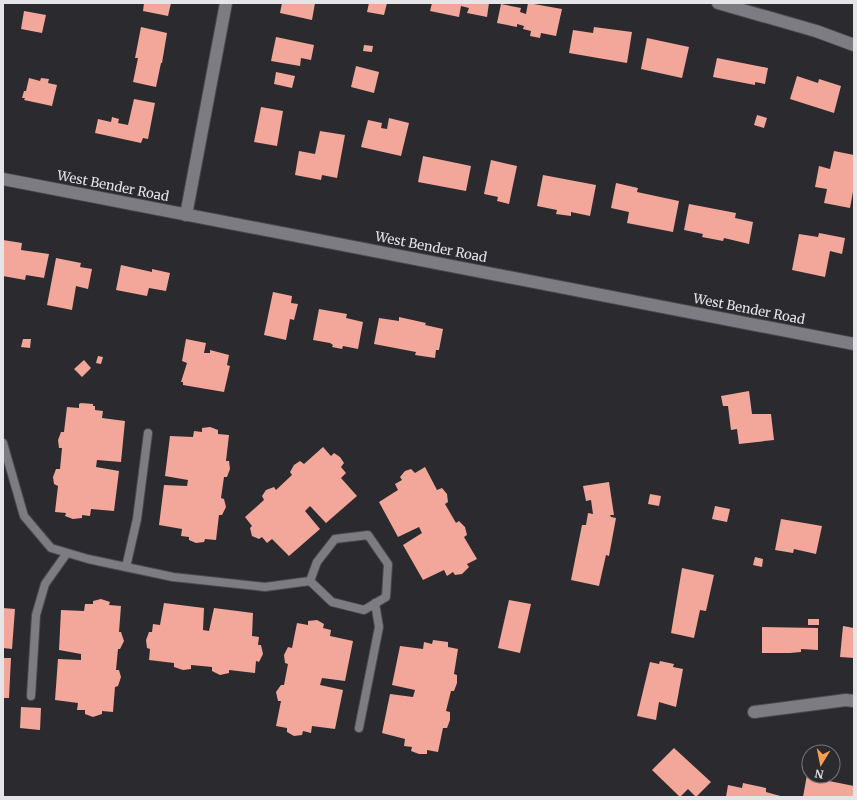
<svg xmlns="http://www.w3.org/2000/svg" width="857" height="800" viewBox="0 0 857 800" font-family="Merriweather,serif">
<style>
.building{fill:#f2a79a}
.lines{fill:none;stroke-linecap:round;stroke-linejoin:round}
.service-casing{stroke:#4a4a4d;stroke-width:10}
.minor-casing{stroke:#4a4a4d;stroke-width:14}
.tertiary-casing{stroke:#4a4a4d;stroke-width:14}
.service{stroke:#7d7c82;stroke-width:8}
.minor{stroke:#7d7c82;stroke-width:12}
.tertiary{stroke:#7d7c82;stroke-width:12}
.labels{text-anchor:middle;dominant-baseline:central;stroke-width:4;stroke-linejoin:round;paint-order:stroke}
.street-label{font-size:13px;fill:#e5e5e8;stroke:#2b2b2f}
</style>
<rect width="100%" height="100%" fill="#2b2b2f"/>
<path class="building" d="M144 3H171L168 16 143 11Z
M282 3H315L312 20 280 13Z
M369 3H387L384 15 367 12Z
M432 3H489L487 17 467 13 469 8 461 6 459 17 430 11Z
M528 3 562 9 556 36 541 33 540 38 530 36 531 31 523 29 524 26 517 24V27L497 23 501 4 521 8 520 12 526 14Z
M24 11 46 15 42 33 21 29Z
M141 27 167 33 162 63H161L156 87 133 82 138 58H135Z
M594 27 632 32 627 63 569 53 573 30 593 33Z
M276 37 314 45 311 60 301 58 300 66 271 61Z
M647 38 689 47 682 78 641 69Z
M364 45 373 46 372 52 363 51Z
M717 58 768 68 765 84 755 82V85L713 77Z
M356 66 379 72 374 93 351 87Z
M276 72 295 76 292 88 274 84Z
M797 76 818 83 819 79 841 86 834 113 790 99Z
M29 78 40 81 41 78 49 79 48 83 57 85 52 106 24 100 25 98H22L24 91H26Z
M134 99 155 103 148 139 143 138 141 143 95 133 98 119 111 122 112 117 119 119 118 123 128 125Z
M261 107 283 111 277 146 254 142Z
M757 115 767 118 764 128 754 125Z
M389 118 409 123 401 156 361 147 368 120 382 123 381 128 387 129Z
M320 131 345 135 337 178 322 175 321 180 295 175 299 151 315 154Z
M834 151 854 155V186L850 208 824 203 827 189 815 187 819 166 830 169Z
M423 156 471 166 466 191 418 182Z
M491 160 517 166 509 204 497 201 498 197 484 194Z
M543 175 596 185 590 216 571 212V216L556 214 557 210 537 206Z
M616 183 638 188 637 192 679 201 673 232 627 223 629 212 611 208Z
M689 204 736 213 735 218 753 222 749 244 724 238 723 241 702 237 703 234 684 230Z
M819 233 845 238 842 254 830 251 825 277 792 270 799 234 818 237Z
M3 240 22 243 21 250 49 254 44 278 26 275 25 280 3 276Z
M56 258 81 263 80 267 92 269 88 289 76 286 72 310 47 305Z
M121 265 152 272V269L170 273 166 291 149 288 147 296 116 290Z
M273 292 292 296 291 303 298 304 294 320 290 319 286 340 264 335Z
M319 309 347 314 346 318 363 322 358 349 343 346 342 349 332 347 333 345 330 343 313 340Z
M399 317 426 323 425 325 443 329 439 350H436L435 358 415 355 416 352 374 344 379 318 399 321Z
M23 339H31L30 348 21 347Z
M186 339 206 343 204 353H210V350L229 355 227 365 230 366 224 392 183 385V382H181L187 363 182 361Z
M98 356 103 357 101 364 96 363Z
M84 360 91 368 82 377 74 369Z
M749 391 752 414H771L774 440 739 444 737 429 731 430 728 406H723L721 396Z
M81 403 93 404V406H95V410L103 411 102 418 125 421 121 462 97 460 96 467 119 471 114 511 91 509 90 516 82 515V518L73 519 65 516 66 513 55 512 58 486 54 484 53 477 56 469H60L62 448H59L58 440 61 432H64L67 407 79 408V404Z
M210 427 218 430V434L229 435 226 461H229L230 469 227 477H224L221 498 224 499 226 507 222 515H219L216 540 205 539 204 542 196 543 189 540V537L181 536 182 529 159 525 164 485 187 486 188 480 165 476 170 436 193 437 194 431 202 432V428Z
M323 447 331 456 334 453 340 457 344 463 341 467 346 473 341 478 357 496 326 523 310 506 305 511 320 529 289 556 272 539 267 543 262 537 259 539 252 536 250 528 252 526 245 517 264 500 262 496 266 490 274 487 276 490 292 475 290 472 294 465 300 461 304 464Z
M425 467 437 490 442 488 447 494 448 502 445 504 456 523 459 521 465 527 467 535 464 537 477 559 467 564 469 567 462 574 455 575 453 572 447 576 444 570 423 580 403 545 422 533 419 527 398 537 379 502 398 490 395 484 402 480 400 477 405 471 411 469 415 473Z
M609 482 614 515H610L611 517 616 518 609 556 606 555 599 586 571 580 582 525H586L588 513 593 514 591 500 586 501 583 486Z
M650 494 661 496 659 506 648 504Z
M715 506 730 509 727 522 712 519Z
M781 519 822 526 816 554 794 549 793 553 775 550Z
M755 557 763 559 762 567 753 565Z
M682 568 714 575 706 611 700 610 694 638 671 633Z
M101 599 110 602 109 605 121 606 119 632H121L124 641 120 649H118L116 670H119L121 677 118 686 115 687 113 712 102 711V714L93 717 85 714V710H77L78 703 55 700 58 659 81 660V654L59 650 61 610 84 611 85 604H93V601Z
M509 600 531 604 520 653 498 648Z
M164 603 204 608 203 630 209 631 214 608 253 613 252 636 259 637 258 645H261L263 654 259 662 256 661 255 673 229 670V673L220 675 212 671V667L191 665V669L183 670 174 667V663L149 660 150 649 147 648 146 640 149 632H152L153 624 160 625Z
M3 608 15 609 12 649 3 648Z
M808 619H819V625H808Z
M317 620 324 624 323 628 331 630 330 636 353 641 345 681 322 678 320 685 343 690 335 729 312 726 311 733 303 731 302 735 294 736 287 732V728L276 726 281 701H278L276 692 281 685H284L288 664 285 663 284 655 288 647 292 648 297 623 308 625V621Z
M843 626 854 628V658L840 657Z
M762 627 818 628V650L801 649V652L790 653H762Z
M433 640 448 642V647L458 649 454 674 457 675V683L454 691H451L446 711 450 712V720L447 728H443L438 752 427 750V754H419L411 751 412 747 404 746 405 739 382 733 390 694 413 697 415 690 392 685 400 646 423 649 424 642 432 644Z
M3 658H11L9 698H3Z
M660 661 674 664 673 667 683 669 676 707 659 702 656 720 637 716 650 662 659 664Z
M21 707 41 708 40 730 20 728Z
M674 748 711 782 696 797 688 789 680 797 652 770Z
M808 769 809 776H830L829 781 854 786V797H803Z
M743 783 766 788V792L784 797H726L728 785 742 788Z"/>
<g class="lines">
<defs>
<path id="service" d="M3 443 24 516 51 548 88 559 173 577 265 587 310 581
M368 535 388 564 386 597 364 610 332 602 310 581 317 562 335 539Z
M126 567 137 519 148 433
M31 696 36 615 45 584 67 553
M359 728 379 627 375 603"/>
<path id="minor" d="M718 3 816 31 854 45
M186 215 226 3
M754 712 846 700 854 701"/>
<path id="tertiary" d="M3 179 854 344"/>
</defs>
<use href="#service" class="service-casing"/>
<use href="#minor" class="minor-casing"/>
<use href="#tertiary" class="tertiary-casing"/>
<use href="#service" class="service"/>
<use href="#minor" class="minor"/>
<use href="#tertiary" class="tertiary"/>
</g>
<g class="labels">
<g class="street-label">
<text transform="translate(113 186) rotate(11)">West Bender Road</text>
<text transform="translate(431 247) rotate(11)">West Bender Road</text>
<text transform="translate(749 309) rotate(11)">West Bender Road</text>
</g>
</g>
<rect width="857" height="800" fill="none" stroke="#e5e5e8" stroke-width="8"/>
<g transform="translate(821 764) rotate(190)"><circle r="19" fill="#2b2b2f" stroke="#757579"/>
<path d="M0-3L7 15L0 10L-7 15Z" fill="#fa9f4f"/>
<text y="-6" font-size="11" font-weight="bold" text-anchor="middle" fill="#e5e5e8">N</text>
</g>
</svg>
